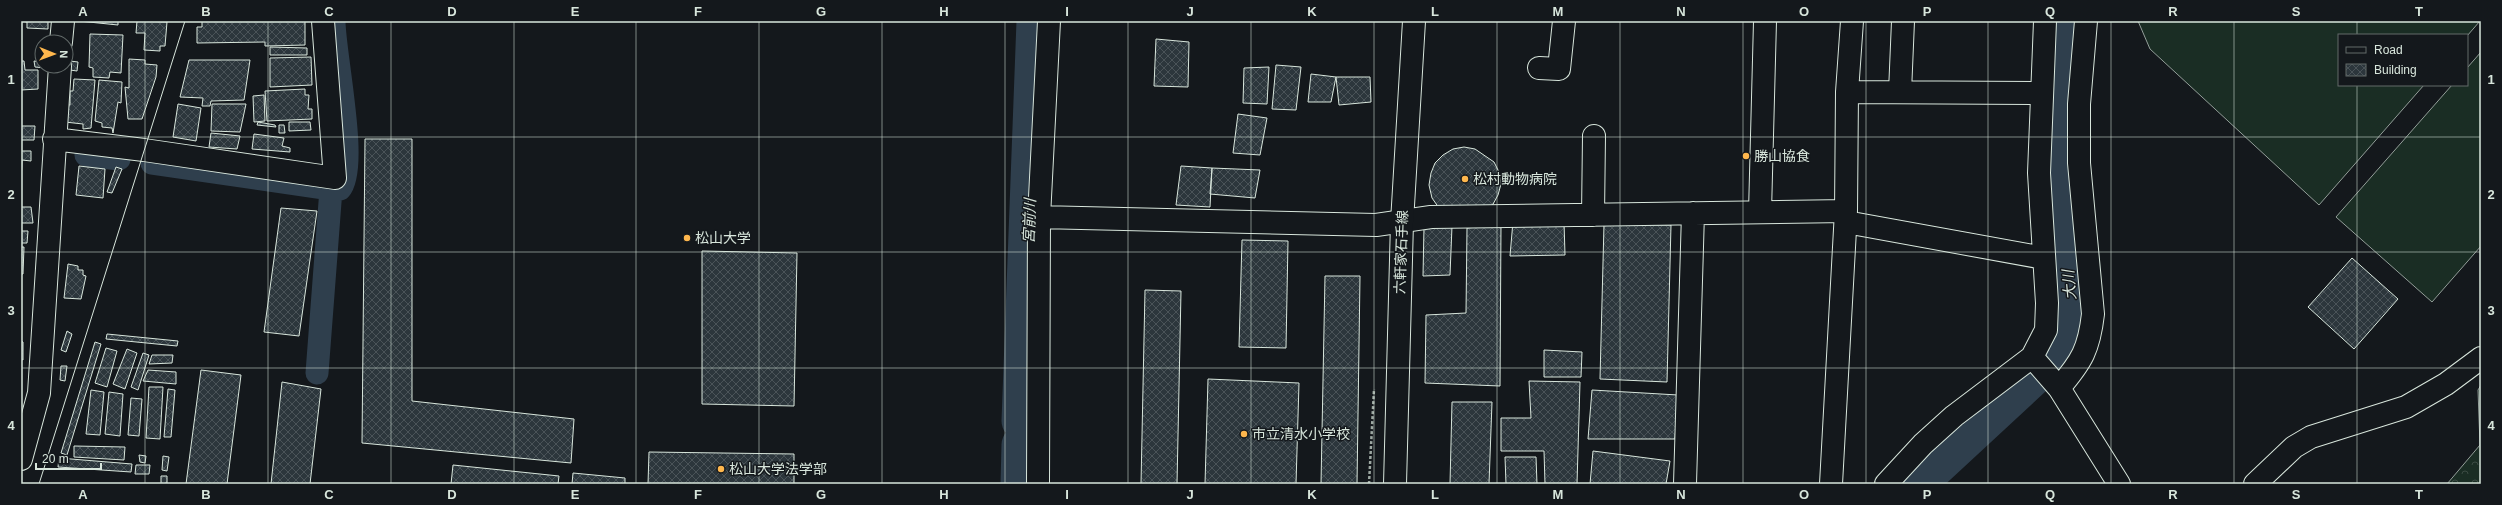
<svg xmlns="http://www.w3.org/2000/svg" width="2502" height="505" viewBox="0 0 2502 505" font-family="Arial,'Noto Sans JP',sans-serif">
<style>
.forest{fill:url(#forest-crowns);stroke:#939e99}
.pitch{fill:#1a2d24;stroke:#939e99}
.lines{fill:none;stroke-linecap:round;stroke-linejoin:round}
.canal{stroke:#2f3f4d;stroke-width:23}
.river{stroke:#2f3f4d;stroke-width:39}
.building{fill:url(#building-cross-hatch);stroke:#d8e6dc}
.minor-casing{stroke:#d8e6dc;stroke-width:24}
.major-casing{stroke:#d8e6dc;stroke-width:24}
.path{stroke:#9da8a2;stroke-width:2.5;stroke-dasharray:3 2;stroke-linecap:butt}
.minor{stroke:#14181c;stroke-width:22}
.major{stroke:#14181c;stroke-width:22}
.tram{stroke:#d8e6dc;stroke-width:1}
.grid{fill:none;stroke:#d8e6dc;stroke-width:1;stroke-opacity:0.55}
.poi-dot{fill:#ffb74d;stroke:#14181c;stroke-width:1.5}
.labels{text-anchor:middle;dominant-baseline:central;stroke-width:3;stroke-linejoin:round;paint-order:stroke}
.poi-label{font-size:14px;fill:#d8e6dc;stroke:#14181c;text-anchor:start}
.street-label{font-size:14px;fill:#d8e6dc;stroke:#14181c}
.water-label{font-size:15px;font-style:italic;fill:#d8e6dc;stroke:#14181c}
.neatline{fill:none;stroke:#d8e6dc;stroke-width:1.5}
.grid-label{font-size:13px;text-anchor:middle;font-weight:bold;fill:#d8e6dc}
</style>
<defs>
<pattern id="forest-crowns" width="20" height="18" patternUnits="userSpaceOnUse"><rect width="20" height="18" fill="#1a2d24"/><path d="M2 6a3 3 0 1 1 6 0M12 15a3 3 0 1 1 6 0" fill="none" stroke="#3b4b43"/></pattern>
<pattern id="building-cross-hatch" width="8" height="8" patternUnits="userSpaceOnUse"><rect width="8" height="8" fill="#2c363c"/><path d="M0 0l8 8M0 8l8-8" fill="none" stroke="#4a5358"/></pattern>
</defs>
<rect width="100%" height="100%" fill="#14181c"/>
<path class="forest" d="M2481 385V484H2447L2480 445 2478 390Z"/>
<path class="pitch" d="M2138 21H2480L2467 36 2339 35V85H2424L2319 205 2150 49Z
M2481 52V246L2432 302 2336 217 2452 85H2467V68Z"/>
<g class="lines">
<path class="canal" d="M86 155 119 159
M152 163 331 189
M317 373 331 189H340C359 168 334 53 334 21"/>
<path class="river" d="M1021 421 1036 21
M1020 484 1021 445
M1917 484 2066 346 2072 317 2061 188 2066 21"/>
</g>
<path class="building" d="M22 21H48V29L27 28V22Z
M79 21H118V25Z
M137 21 167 22 165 46H160V51L144 50 145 33H136Z
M202 21H305V45L265 46V42L197 43V27H202Z
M90 34 123 35 121 73 110 72 109 78 93 77V68L89 67Z
M1156 39 1189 42 1188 87 1154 86Z
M270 47 307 48V55H270Z
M311 57 312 85 270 87V58Z
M129 59 145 60V64L157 65 156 77 142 119H128L125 87 129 88Z
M189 60H250L244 100 211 101 210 106H202L203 98 180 97Z
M21 61H24L25 70H38V89L21 90Z
M34 61 42 62V66L45 68 35 67Z
M70 61 78 62 77 71 70 70Z
M1276 65 1301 67 1296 110 1272 109Z
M1269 67 1267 104 1243 103 1244 68Z
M1311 74 1336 77 1331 102H1308Z
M1336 77H1370L1371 102 1339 105Z
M74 79 95 80 91 128 83 129V124L65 122 66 105H70V91H73Z
M99 80 122 82 121 103 118 102 113 133 112 128 102 127V123L95 121Z
M305 89V95H309L308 109H312V119L267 121 265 91Z
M264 95 265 121 254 122 253 96Z
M178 104 201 108 196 141 173 137Z
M212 104H246L240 132 211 131Z
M1238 114 1267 118 1260 155 1233 153Z
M258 122 275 125 276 127 257 125Z
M289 122H310L311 130 289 131Z
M279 125H284L285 133H279Z
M21 126H35L34 140H21Z
M211 133 240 136 237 149 209 147Z
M254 134 284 138 282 146 290 148V152L252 149Z
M365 139H412V401L574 419 571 463 362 443Z
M1464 147 1475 149 1494 162 1499 172 1501 184 1498 195 1492 206 1439 208 1432 198 1429 185 1431 173 1435 163 1443 155 1453 149Z
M21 151H31V161L22 160 21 183Z
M79 166 105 169 103 198 76 195Z
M1181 166 1212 168 1210 207 1176 205Z
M116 167 122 169 112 193 107 192Z
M1212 168 1260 170 1255 198 1210 194Z
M21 207H31L33 223H21Z
M281 208 317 211 299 336 264 332Z
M1513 221 1564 222 1565 255 1510 256Z
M1604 224 1671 225 1667 382 1600 379Z
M1501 225 1500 386 1425 383 1426 315 1466 313 1467 228Z
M1452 226 1450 275 1423 276 1424 227Z
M21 231H28L27 243H21Z
M1242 240 1288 241 1286 348 1239 347Z
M21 247H24L23 274H21Z
M702 251 797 253 794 406 702 404Z
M2352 258 2398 299 2354 349 2308 307Z
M68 264 78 266V270H83V275L86 276 81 299 64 298Z
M1325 276H1360L1357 484H1321Z
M1145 290 1181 291 1177 484H1141Z
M67 331 72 334 66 352 61 350Z
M107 334 178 341 177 346 106 339Z
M21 341 23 342V360L21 359Z
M95 342 101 344 67 455 61 453Z
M106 348 117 351 107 387 95 383Z
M127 349 137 353 125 389 113 384Z
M1544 350 1582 352 1581 377H1544Z
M143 353 149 355 138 390 131 387Z
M152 355H173L172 363 149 364Z
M61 366H67L65 381 60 380Z
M148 370 176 372V384L143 381Z
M201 370 241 375 227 484H186Z
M1208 379 1299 383 1296 484H1205Z
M1529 381 1580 382 1577 484H1545L1544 451H1501V418H1531Z
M282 382 321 389 310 484H271Z
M149 387H163L160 439 146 438Z
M168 389 175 390 171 437H164Z
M91 390 104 392 100 435 86 434Z
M1592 390 1678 395 1675 439H1588Z
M109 392 123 394 120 436 105 434Z
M131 398 142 399 139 436 128 435Z
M1452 402H1492L1489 484H1450Z
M74 446 125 447 124 460 74 457Z
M1593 451 1670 461 1666 484H1590Z
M649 452 794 454V484H648Z
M139 455 146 456 145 463 140 462Z
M163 456 169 457 167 471 162 470Z
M1505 457H1536L1537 484H1506Z
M59 458 132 464 131 472 58 467Z
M136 465H150L149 474H135Z
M453 465 559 476 558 484H451Z
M573 473 625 478V484H572Z
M161 476H167V483L161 484Z"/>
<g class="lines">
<defs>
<path id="minor" d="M61 42 63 21
M1539 68 1559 69 1564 21
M1847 92 2042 93
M1900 92 1903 21
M54 139 144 150 335 178 323 21
M1760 212 1765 21
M1593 215 1594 136
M1039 217 1376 225 1431 217 1846 211
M1846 222 2044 258
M2032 357 2059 388 2119 484
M2059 388C2082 361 2089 349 2093 314L2079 163V104L2086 21
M21 459 39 393 60 66
M1038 484 1039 217 1049 21
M1685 484 1693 213
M1831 484 1846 211 1847 92 1852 21
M1886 484 1923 444 1954 416 2032 357 2046 330 2047 303 2039 173 2045 21
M2255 484 2294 447 2311 437 2406 407 2446 384 2481 358"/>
<path id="major" d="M1395 484 1402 222 1414 21"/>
</defs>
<use href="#minor" class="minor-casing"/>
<use href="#major" class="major-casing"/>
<path class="path" d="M1369 484 1374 389"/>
<use href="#minor" class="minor"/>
<use href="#major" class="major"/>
<path class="tram" d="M39 484 185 21"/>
</g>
<path class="grid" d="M145 21V484M268 21V484M391 21V484M514 21V484M636 21V484M759 21V484M882 21V484M1005 21V484M1128 21V484M1251 21V484M1374 21V484M1497 21V484M1620 21V484M1743 21V484M1866 21V484M1988 21V484M2111 21V484M2234 21V484M2357 21V35M2357 85V484M21 137H2481M21 252H2481M21 368H2481"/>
<g class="poi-dot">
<circle cx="1746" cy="156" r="4"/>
<circle cx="1465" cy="179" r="4"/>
<circle cx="687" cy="238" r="4"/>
<circle cx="1244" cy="434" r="4"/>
<circle cx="721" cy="469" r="4"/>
</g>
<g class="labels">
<g class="poi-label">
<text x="1754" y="156">勝山協食</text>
<text x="1473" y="179">松村動物病院</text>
<text x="695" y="238">松山大学</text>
<text x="1252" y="434">市立清水小学校</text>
<text x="729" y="469">松山大学法学部</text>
</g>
<g class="street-label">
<text transform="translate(1401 252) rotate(-88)">六軒家石手線</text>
</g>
<g class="water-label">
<text transform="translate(1029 221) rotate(-88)">宮前川</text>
<text transform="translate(2069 285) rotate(-95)">大川</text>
</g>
</g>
<rect width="2502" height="505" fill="none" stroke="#14181c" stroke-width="44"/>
<rect x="2338" y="34" width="130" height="52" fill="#14181c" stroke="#626a69"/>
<rect x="2346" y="47" width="20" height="6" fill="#14181c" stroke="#626a69"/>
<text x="2374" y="54" font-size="12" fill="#d8e6dc">Road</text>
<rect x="2346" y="64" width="20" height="12" fill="url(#building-cross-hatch)" stroke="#626a69"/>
<text x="2374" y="74" font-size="12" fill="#d8e6dc">Building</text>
<g transform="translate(54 54) rotate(91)"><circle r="19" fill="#14181c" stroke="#626a69"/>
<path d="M0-3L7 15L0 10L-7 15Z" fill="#ffb74d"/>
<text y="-6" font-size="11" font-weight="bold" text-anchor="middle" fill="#d8e6dc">N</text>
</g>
<path d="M36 463v6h65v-6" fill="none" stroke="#d8e6dc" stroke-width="2"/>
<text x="42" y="463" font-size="12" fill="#d8e6dc" stroke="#14181c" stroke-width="3" paint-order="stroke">20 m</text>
<rect x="22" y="22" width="2458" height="461" class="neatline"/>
<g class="grid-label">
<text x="83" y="16">A</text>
<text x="206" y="16">B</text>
<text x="329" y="16">C</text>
<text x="452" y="16">D</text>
<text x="575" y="16">E</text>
<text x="698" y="16">F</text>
<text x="821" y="16">G</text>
<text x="944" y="16">H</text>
<text x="1067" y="16">I</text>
<text x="1190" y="16">J</text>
<text x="1312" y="16">K</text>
<text x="1435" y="16">L</text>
<text x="1558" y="16">M</text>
<text x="1681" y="16">N</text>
<text x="1804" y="16">O</text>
<text x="1927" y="16">P</text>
<text x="2050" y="16">Q</text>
<text x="2173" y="16">R</text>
<text x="2296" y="16">S</text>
<text x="2419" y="16">T</text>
<text x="11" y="84">1</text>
<text x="2491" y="84">1</text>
<text x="11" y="199">2</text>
<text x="2491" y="199">2</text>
<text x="11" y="315">3</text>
<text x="2491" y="315">3</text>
<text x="11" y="430">4</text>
<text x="2491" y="430">4</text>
<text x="83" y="499">A</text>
<text x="206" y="499">B</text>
<text x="329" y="499">C</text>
<text x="452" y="499">D</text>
<text x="575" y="499">E</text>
<text x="698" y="499">F</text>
<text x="821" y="499">G</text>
<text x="944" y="499">H</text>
<text x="1067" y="499">I</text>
<text x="1190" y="499">J</text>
<text x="1312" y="499">K</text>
<text x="1435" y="499">L</text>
<text x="1558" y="499">M</text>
<text x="1681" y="499">N</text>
<text x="1804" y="499">O</text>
<text x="1927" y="499">P</text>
<text x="2050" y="499">Q</text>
<text x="2173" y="499">R</text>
<text x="2296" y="499">S</text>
<text x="2419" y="499">T</text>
</g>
</svg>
